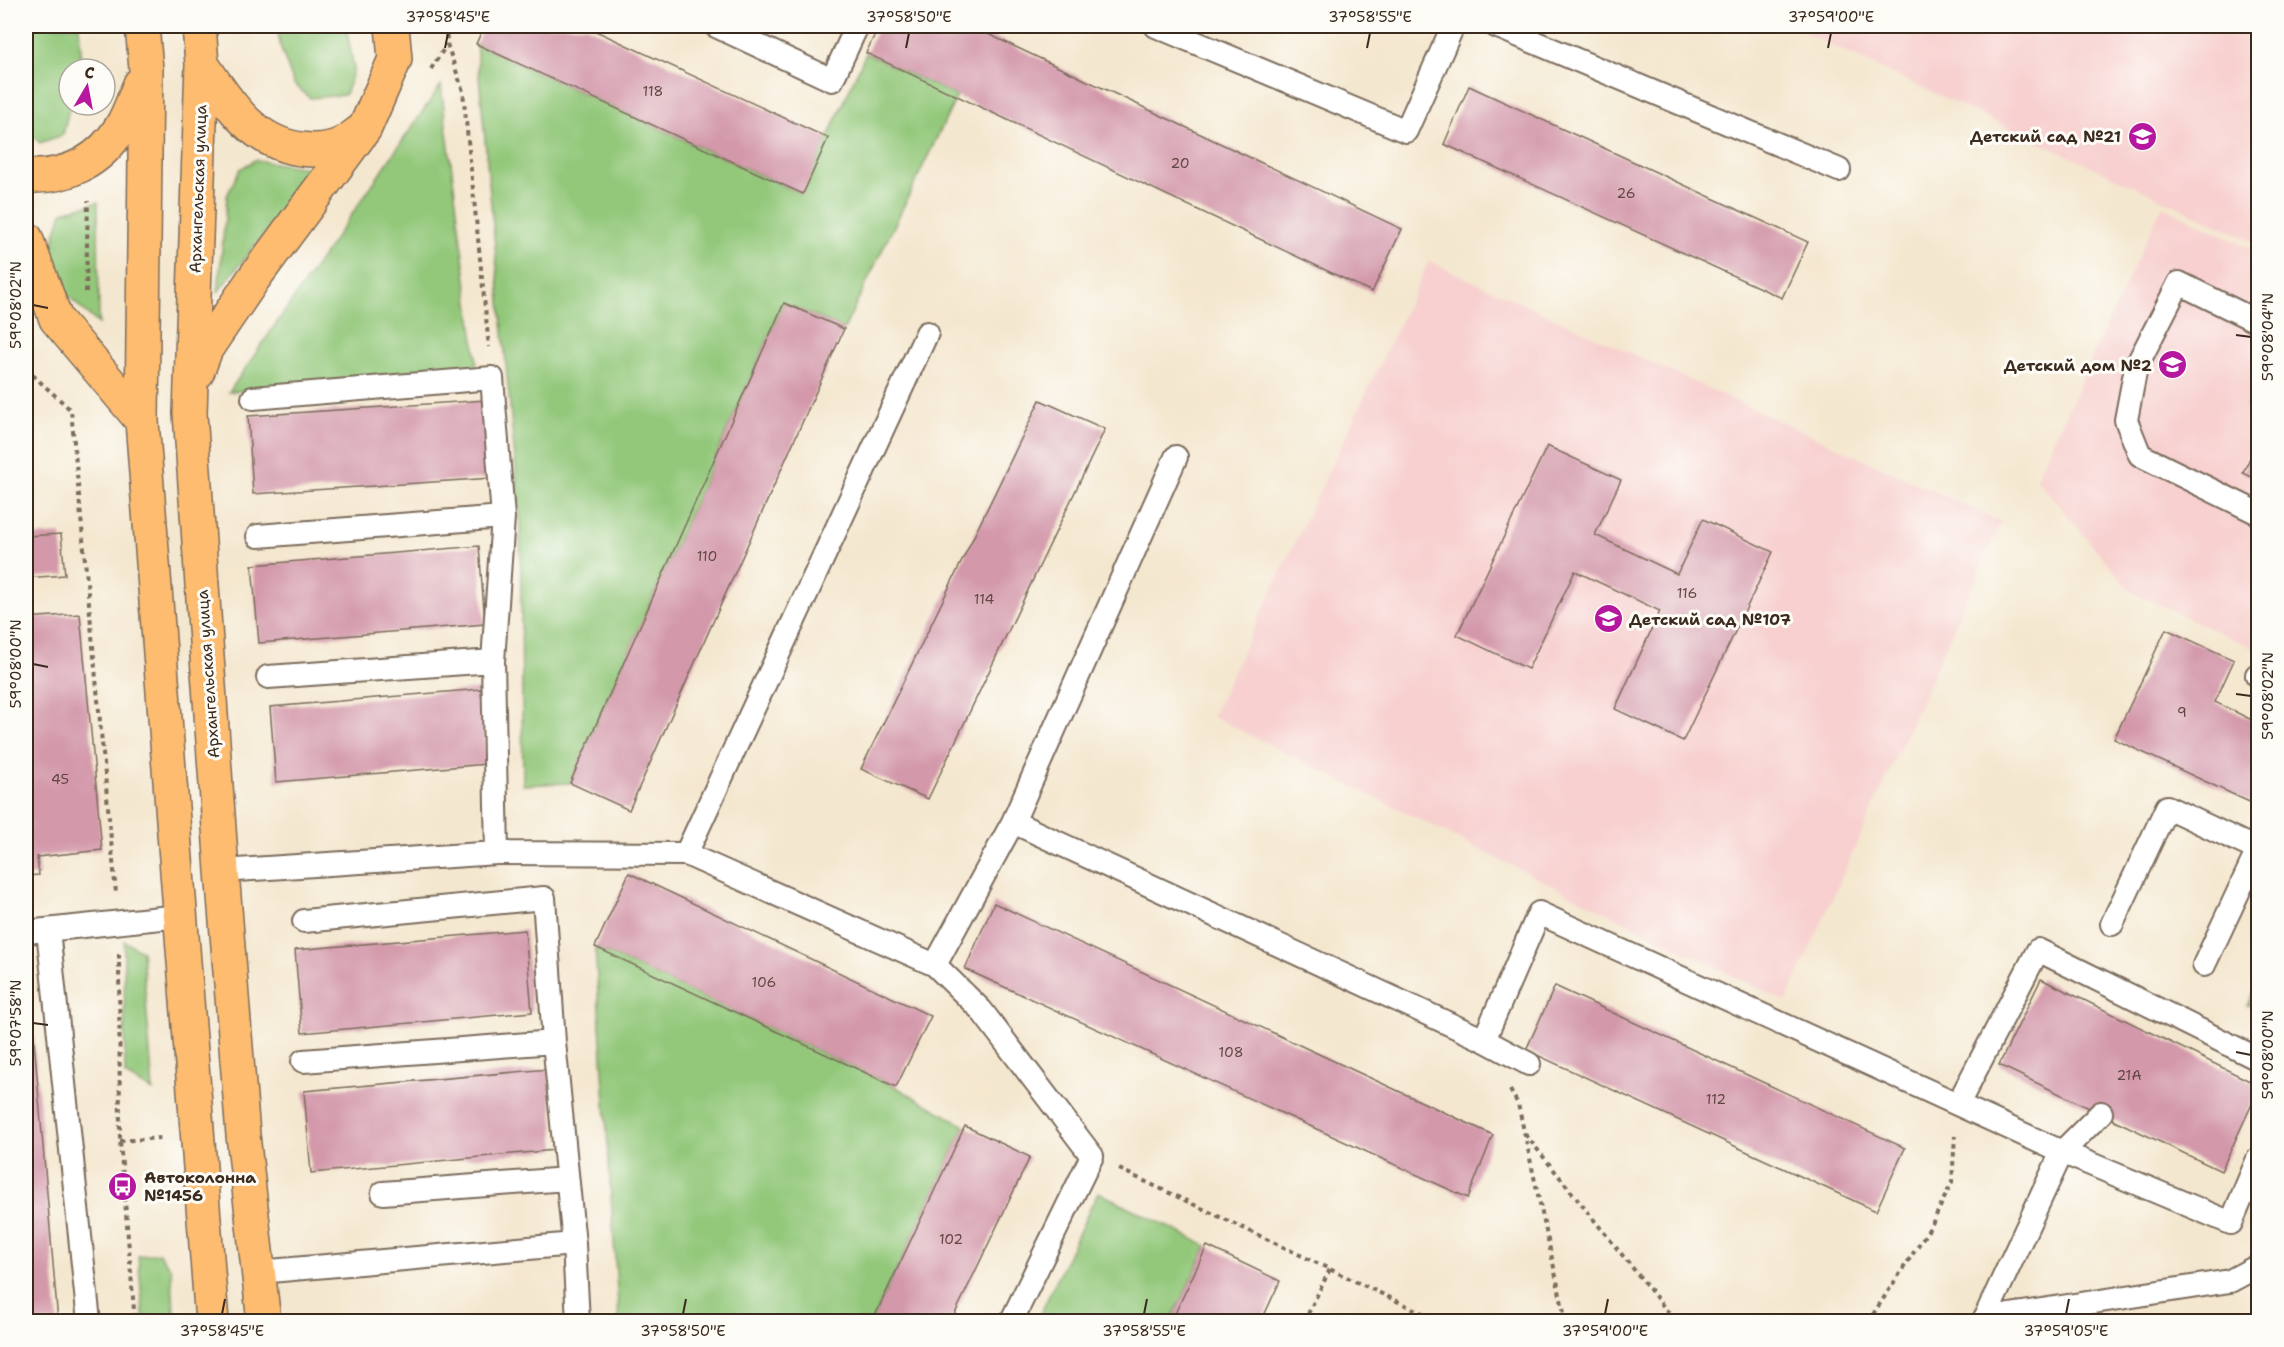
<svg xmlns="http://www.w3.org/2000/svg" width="2284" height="1347" viewBox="0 0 2284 1347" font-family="'Shantell Sans',sans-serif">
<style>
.built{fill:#f7d0cf}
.green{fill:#93c87a;stroke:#67794c;stroke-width:1.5}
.building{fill:#d398aa}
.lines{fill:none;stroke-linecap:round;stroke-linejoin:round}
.lane-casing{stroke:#7c6c5c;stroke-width:26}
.primary-casing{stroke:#7c6c5c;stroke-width:36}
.path{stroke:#7c6c5c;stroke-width:4;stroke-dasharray:4.5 4.5;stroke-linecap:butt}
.lane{stroke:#fff;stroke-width:22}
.primary{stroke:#fdbc6f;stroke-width:33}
.ticks{fill:none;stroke:#3b2a1e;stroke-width:2}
.labels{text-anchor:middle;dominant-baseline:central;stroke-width:6;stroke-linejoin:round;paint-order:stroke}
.number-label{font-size:14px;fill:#614641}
.poi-label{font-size:16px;font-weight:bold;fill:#3b2a1e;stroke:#fdfcf7;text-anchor:end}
.street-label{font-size:16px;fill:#3b2a1e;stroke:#fdfcf7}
.neatline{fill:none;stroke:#3b2a1e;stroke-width:2}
.ticks-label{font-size:15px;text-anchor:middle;fill:#3b2a1e}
</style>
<rect width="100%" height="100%" fill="#fdfcf7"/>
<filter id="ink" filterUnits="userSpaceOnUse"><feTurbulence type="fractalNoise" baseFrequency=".0167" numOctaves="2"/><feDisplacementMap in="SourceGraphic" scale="12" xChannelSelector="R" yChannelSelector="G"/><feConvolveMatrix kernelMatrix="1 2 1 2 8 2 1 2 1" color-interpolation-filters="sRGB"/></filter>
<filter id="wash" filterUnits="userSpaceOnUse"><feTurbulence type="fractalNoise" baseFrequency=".008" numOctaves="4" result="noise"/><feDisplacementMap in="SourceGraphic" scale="24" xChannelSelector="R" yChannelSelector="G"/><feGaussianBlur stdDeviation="1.35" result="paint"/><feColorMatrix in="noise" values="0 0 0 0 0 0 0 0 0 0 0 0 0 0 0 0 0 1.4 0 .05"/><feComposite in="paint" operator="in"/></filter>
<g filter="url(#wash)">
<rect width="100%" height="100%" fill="#f4e7cf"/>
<path class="built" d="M1795 26H2258V244L1794 28Z
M2162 206 2258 252V650L2132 592 2036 478Z
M1429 261 2001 522 1786 1002 1212 716Z"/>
<path class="green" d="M26 26H79L81 53 78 69H69L70 105 63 135 40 143 26 130Z
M277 26H346L354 69 345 95 310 98 294 84 281 49Z
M476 44 802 194 866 53 957 96 844 329 784 303 570 783 523 785 520 514Z
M441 85 477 365 229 392Z
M255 160 315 169 218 292 227 196 240 169Z
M98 202 99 324C82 309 57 290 52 267 48 253 58 226 62 212Z
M124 941 142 951 153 1091 125 1075Z
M595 947 896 1087 965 1126 872 1321H619Z
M2258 980V1006H2247Z
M1098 1192 1207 1246 1171 1321H1037Z
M159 1253 171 1269 175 1321H144L138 1256Z"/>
<g id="blocks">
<path class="building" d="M484 26H585L828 138 803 194 476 44Z
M879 26H971L1402 229 1372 292 866 53Z
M1469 86 1808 242 1782 298 1444 144Z
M784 303 844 329 629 810 570 783Z
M2258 387V402L2253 399Z
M487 400 493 478 253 494 248 416Z
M1040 400 1105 429 928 799 861 769Z
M2258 441V480L2243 473Z
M1547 446 1621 480 1595 535 1677 574 1703 519 1773 552 1683 741 1615 709 1660 611 1575 571 1528 669 1457 635Z
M61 534 65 575 26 578V536Z
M479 546 485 624 259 643 252 565Z
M80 614 102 850 37 857 39 875 26 876V618Z
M2166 629 2234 660 2215 702 2258 723V806L2114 739Z
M481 689 487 764 276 782 270 707Z
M629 873 931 1016 896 1087 595 947Z
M994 903 1493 1135 1468 1198 965 969Z
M525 930 532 1012 302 1033 295 950Z
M26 970H28L58 1322H26Z
M2041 979 2258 1085V1091L2221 1171 1999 1065Z
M1555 986 1905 1148 1876 1211 1526 1050Z
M549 1069 555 1150 311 1173 304 1091Z
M965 1126 1030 1157 951 1322H872Z
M1207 1246 1280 1281 1261 1322H1171Z"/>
</g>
</g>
<g filter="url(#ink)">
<use href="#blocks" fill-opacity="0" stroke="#7c6c5c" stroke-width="1.5"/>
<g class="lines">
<defs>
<path id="lane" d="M716 26 832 80 857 26
M1156 26 1406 131 1453 26
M1496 26 1839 170
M2258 322 2179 283 2136 367 2126 420 2140 455 2258 513
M253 398 492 378 503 517 493 661 497 853
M258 536 503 517
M2257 675H2258
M268 677 493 661
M1013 822 1176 457
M686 854 927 333
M222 871 497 853 686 854 935 965 1013 822 1484 1040 1529 1064
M304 921 544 898 554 1042
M2112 924 2167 807 2258 850
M48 930 89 1322
M26 932 180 916
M935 965 981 1010 1092 1156 1011 1322
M2204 965 2258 850
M1484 1040 1539 913 2062 1152 2231 1223 2258 1159
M303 1061 554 1042 574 1244 578 1322
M1958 1104 2038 950 2258 1059
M383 1193 567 1179
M259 1272 574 1244
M1984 1319 2230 1281 2258 1266
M1983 1322 2062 1152 2101 1113"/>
<path id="primary" d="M142 26 146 69 142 421 212 1322
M199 26 202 64 190 413 222 871 243 1135 264 1322
M202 64C227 101 252 143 301 149 314 151 329 150 342 144 348 141 355 135 361 131
M26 176C66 178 99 163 121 127 129 114 134 98 140 84
M26 238 56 319 142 421
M197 373 206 349 254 278 365 128 395 59 392 26"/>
</defs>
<use href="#lane" class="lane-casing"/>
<use href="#primary" class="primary-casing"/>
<path class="path" d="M446 26 447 44 463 91 489 347
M431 69 447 44
M86 292 88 201
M26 369 71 410 116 893
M119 954 120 1141 135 1322
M1510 1090 1518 1104 1566 1322
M1525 1134 1676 1322
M120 1141 161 1138
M1119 1169 1441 1322
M1304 1322 1330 1269
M1868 1322 1931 1226 1952 1182 1955 1136"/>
<use href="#lane" class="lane"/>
<use href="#primary" class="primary"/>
</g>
</g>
<path class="ticks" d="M445 48 448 33M906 48 909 33M1367 48 1370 33M1828 48 1831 33M33 305 48 308M2236 335 2251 337M33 664 48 667M2236 694 2251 696M33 1023 48 1025M2236 1052 2251 1055M222 1314 225 1299M683 1314 686 1299M1144 1314 1147 1299M1605 1314 1608 1299M2066 1314 2069 1299"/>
<defs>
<symbol id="school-disc" viewBox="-11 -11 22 22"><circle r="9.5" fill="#b5179e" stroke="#fdfcf7"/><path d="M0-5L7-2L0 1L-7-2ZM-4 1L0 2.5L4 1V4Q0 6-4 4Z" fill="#fff"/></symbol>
<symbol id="bus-disc" viewBox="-11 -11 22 22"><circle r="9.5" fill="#b5179e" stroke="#fdfcf7"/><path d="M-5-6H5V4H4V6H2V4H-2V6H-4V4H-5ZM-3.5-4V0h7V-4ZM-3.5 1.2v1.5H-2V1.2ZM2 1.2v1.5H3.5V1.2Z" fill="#fff"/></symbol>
</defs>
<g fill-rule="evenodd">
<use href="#school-disc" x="2126" y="120" width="33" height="33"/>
<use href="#school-disc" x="2156" y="348" width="33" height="33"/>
<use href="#school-disc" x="1592" y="602" width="33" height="33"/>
<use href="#bus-disc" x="106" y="1170" width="33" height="33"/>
</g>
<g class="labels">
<g class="number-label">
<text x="653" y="91">118</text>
<text x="1180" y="163">20</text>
<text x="1626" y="193">26</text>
<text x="707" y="556">110</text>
<text x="1687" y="593">116</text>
<text x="984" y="599">114</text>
<text x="2182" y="712">9</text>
<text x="60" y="779">45</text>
<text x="764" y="982">106</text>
<text x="1231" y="1052">108</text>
<text x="2129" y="1075">21А</text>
<text x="1716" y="1099">112</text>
<text x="951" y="1239">102</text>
</g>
<g class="poi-label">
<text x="2121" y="136">Детский сад №21</text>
<text x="2152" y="365">Детский дом №2</text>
<text x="1629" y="619" text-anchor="start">Детский сад №107</text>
<text x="144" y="1177" text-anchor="start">Автоколонна<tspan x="144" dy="18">№1456</tspan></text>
</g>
<g class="street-label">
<text transform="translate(198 189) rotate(-88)">Архангельская улица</text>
<text transform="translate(208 674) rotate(-94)">Архангельская улица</text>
</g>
</g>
<rect width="2284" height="1347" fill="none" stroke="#fdfcf7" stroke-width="66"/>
<g transform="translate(87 87) rotate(10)"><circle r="28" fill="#fdfcf7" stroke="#afa8a0" stroke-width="1.5"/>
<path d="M0-4.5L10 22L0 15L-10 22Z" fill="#b5179e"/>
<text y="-9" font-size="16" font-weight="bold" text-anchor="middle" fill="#3b2a1e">С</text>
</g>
<rect x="33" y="33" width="2218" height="1281" class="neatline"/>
<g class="ticks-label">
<text x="448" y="22">37°58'45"E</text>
<text x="909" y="22">37°58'50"E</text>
<text x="1370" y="22">37°58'55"E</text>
<text x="1831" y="22">37°59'00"E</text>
<text transform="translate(16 305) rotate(-90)" y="5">59°08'02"N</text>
<text transform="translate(2268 337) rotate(-90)" y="5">59°08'04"N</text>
<text transform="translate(16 664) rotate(-90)" y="5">59°08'00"N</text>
<text transform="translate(2268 696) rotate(-90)" y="5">59°08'02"N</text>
<text transform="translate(16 1023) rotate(-90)" y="5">59°07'58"N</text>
<text transform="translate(2268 1055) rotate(-90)" y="5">59°08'00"N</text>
<text x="222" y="1336">37°58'45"E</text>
<text x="683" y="1336">37°58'50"E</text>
<text x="1144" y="1336">37°58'55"E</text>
<text x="1605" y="1336">37°59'00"E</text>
<text x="2066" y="1336">37°59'05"E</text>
</g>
</svg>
